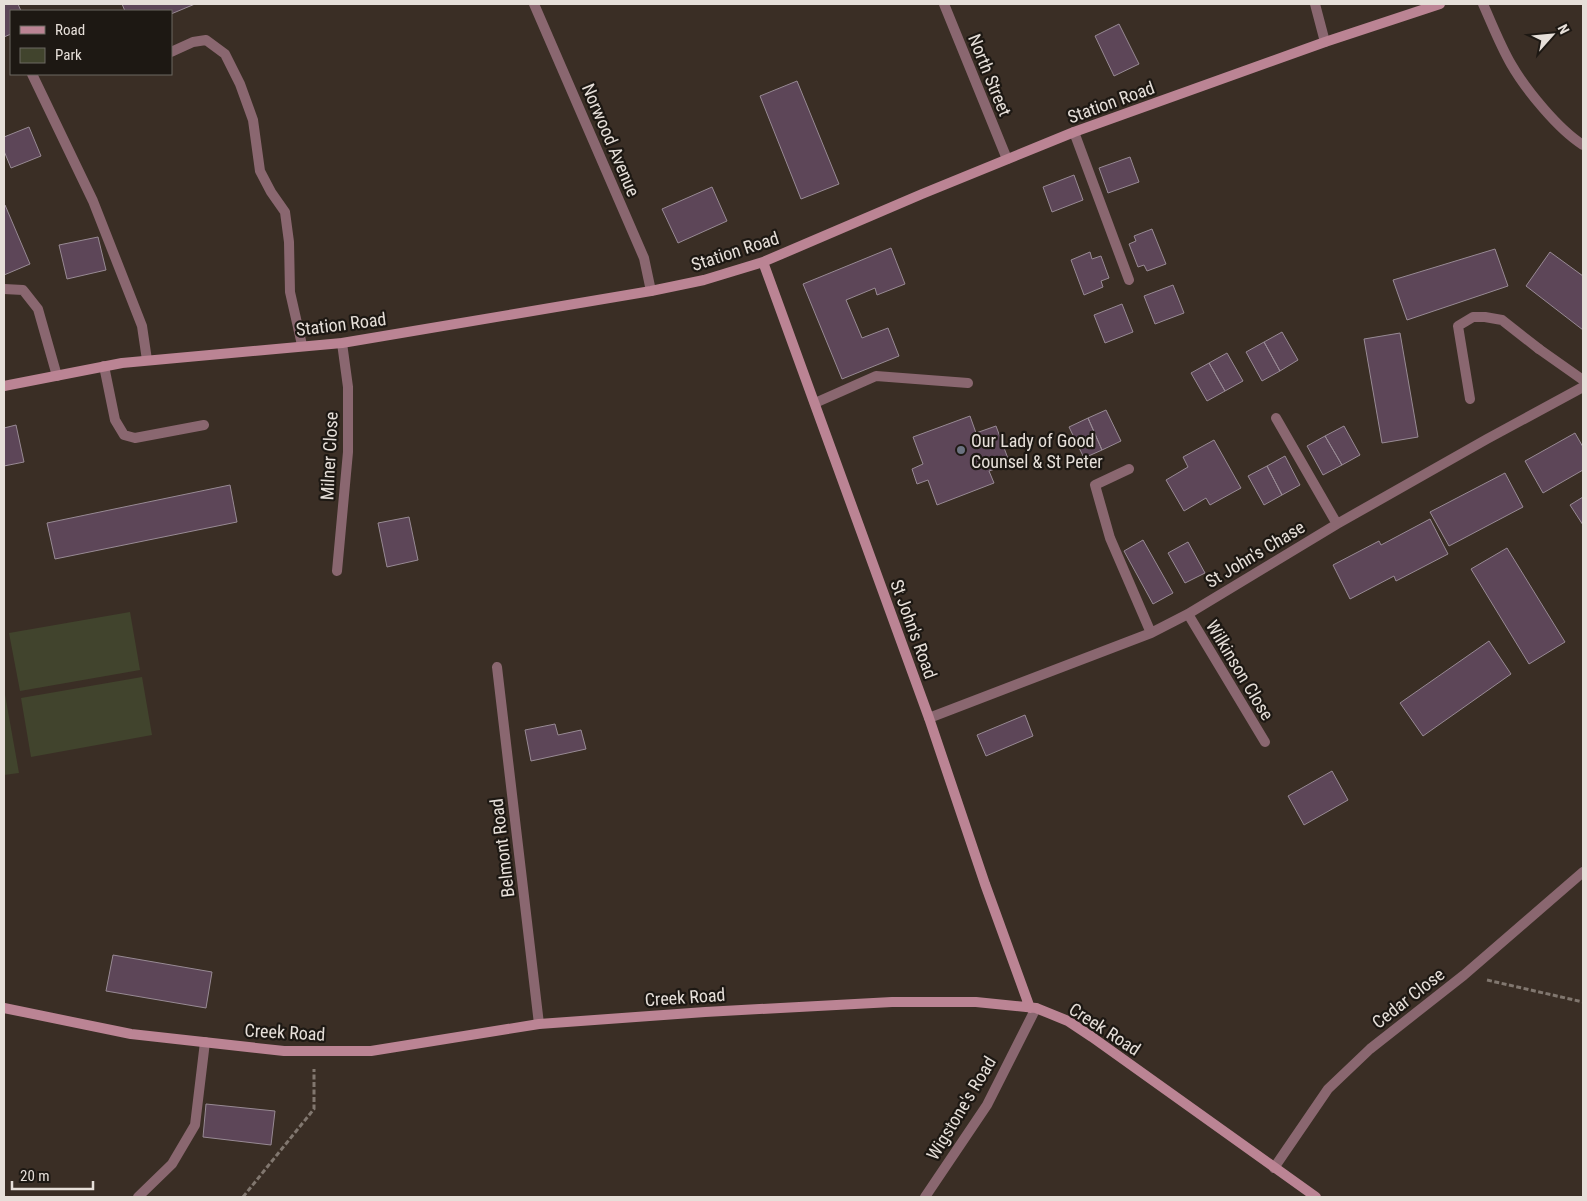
<svg xmlns="http://www.w3.org/2000/svg" width="1587" height="1201" viewBox="0 0 1587 1201" font-family="'Roboto Condensed',sans-serif">
<style>
.green{fill:#41442d}
.building{fill:#5d4658;stroke:#988a94}
.lines{fill:none;stroke-linecap:round;stroke-linejoin:round}
.path{stroke:#81776f;stroke-width:3;stroke-dasharray:5 2.5;stroke-linecap:butt}
.lane{stroke:#8a6770;stroke-width:10}
.street{stroke:#8a6770;stroke-width:10}
.secondary{stroke:#bb8494;stroke-width:10}
.worship-dot{fill:#6b7280;stroke:#1d1813;stroke-width:2}
.labels{text-anchor:middle;dominant-baseline:central;stroke-width:4.5;stroke-linejoin:round;paint-order:stroke}
.street-label{font-size:18px;fill:#e6dfd9;stroke:#1d1813}
.poi-label{font-size:18px;fill:#e6dfd9;stroke:#1d1813;text-anchor:start}
</style>
<rect width="100%" height="100%" fill="#3a2e25"/>
<path class="green" d="M130 612 140 670 20 691 9 633Z
M142 677 152 735 31 757 21 698Z
M4 689 19 773 4 775Z"/>
<path class="building" d="M4 4H18L21 11H11V34L4 37Z
M122 4H195L171 14V11H125Z
M1119 24 1139 64 1114 76 1095 36Z
M797 81 839 184 801 199 760 96Z
M29 127 41 156 11 168 4 151V137Z
M1130 157 1139 182 1108 193 1099 168Z
M1074 175 1083 200 1052 212 1043 187Z
M712 187 727 221 678 243 662 209Z
M5 205 30 264 4 275V206Z
M1152 229 1166 264 1147 271 1144 265 1138 267 1129 244 1136 241 1134 236Z
M98 237 106 270 67 279 59 245Z
M891 248 905 284 877 295 875 288 846 300 862 338 888 328 899 356 842 379 803 284Z
M1495 249 1508 286 1407 320 1393 280Z
M1090 252 1092 259 1101 256 1109 278 1101 281 1103 287 1084 295 1071 260Z
M1550 252 1583 276V330L1526 286Z
M1173 285 1184 313 1155 324 1144 296Z
M1122 304 1133 332 1105 343 1094 315Z
M1282 332 1298 360 1280 371 1264 342Z
M1400 333 1418 437 1382 443 1364 339Z
M1264 342 1280 371 1262 381 1246 352Z
M1227 353 1243 381 1225 391 1209 363Z
M1209 363 1225 391 1207 401 1191 373Z
M1106 410 1121 441 1102 450 1088 418Z
M970 416 976 433 996 426 1010 464 989 471 994 483 937 505 928 480 917 484 912 469 923 464 913 437Z
M1088 418 1102 450 1084 458 1069 427Z
M16 425 24 462 4 466V428Z
M1344 426 1360 455 1342 465 1325 436Z
M1575 433 1583 447V470L1543 493 1525 461Z
M1325 436 1342 465 1323 475 1307 446Z
M1214 440 1241 488 1210 505 1206 498 1184 511 1166 480 1188 467 1183 457Z
M1285 456 1300 485 1282 495 1267 466Z
M1267 466 1282 495 1264 505 1248 476Z
M1505 473 1523 507 1449 546 1430 512Z
M230 485 237 522 55 559 47 523Z
M1583 497V525L1570 505Z
M409 517 418 560 387 567 378 523Z
M1430 519 1448 554 1396 581 1394 576 1350 599 1333 565 1379 541 1381 545Z
M1143 540 1173 593 1153 604 1124 551Z
M1188 542 1205 573 1185 583 1168 553Z
M1507 548 1565 642 1529 664 1471 569Z
M1489 641 1511 674 1423 736 1400 703Z
M1025 715 1033 736 986 756 977 735Z
M555 724 558 735 581 730 586 749 531 761 525 730Z
M1332 771 1348 800 1304 825 1288 796Z
M113 955 212 972 206 1008 106 991Z
M206 1104 275 1111 271 1145 203 1137Z"/>
<g class="lines">
<path class="path" d="M1487 980 1583 1002
M243 1197 314 1109V1069"/>
<path class="lane" d="M32 74 93 201 142 326 147 360
M4 289 23 290 38 309 57 376
M104 366 115 420 124 435 135 438 204 425
M1470 399 1458 326 1473 317H1485L1502 320 1539 349
M815 403 876 376 968 383
M138 1197 172 1164 195 1125 205 1042"/>
<path class="street" d="M534 4 644 258 651 291
M944 4 1007 159
M1315 4 1325 42
M1483 4C1492 24 1500 45 1511 64 1526 90 1558 129 1583 145
M171 52 193 42 206 40 225 54 240 84 253 120 260 171 271 192 285 212 289 242 290 292 302 345
M1074 132 1129 280
M1539 349 1583 380
M1276 418 1337 524
M1129 469 1095 485 1110 538 1151 633
M337 571 348 452V387L342 343
M1188 614 1265 742
M497 667 539 1024
M929 718 1151 633 1188 614 1337 524 1487 439 1583 387
M1274 1168 1328 1089 1370 1049 1464 975 1583 872
M925 1197 987 1105 1036 1008"/>
<path class="secondary" d="M763 262 929 718 985 884 1030 1008
M4 386 122 363 342 343 651 291 704 280 763 262 922 194 1074 132 1325 42 1440 4
M4 1008 131 1034 284 1051H371L539 1024 705 1012 892 1002H976L1036 1008 1068 1021 1092 1037 1316 1197"/>
</g>
<circle class="worship-dot" cx="961" cy="450" r="5"/>
<g class="labels">
<g class="street-label">
<text transform="translate(990 75) rotate(68)">North Street</text>
<text transform="translate(1111 102) rotate(-20)">Station Road</text>
<text transform="translate(611 140) rotate(67)">Norwood Avenue</text>
<text transform="translate(735 251) rotate(-18)">Station Road</text>
<text transform="translate(341 324) rotate(-7)">Station Road</text>
<text transform="translate(329 456) rotate(-87)">Milner Close</text>
<text transform="translate(1255 554) rotate(-31)">St John's Chase</text>
<text transform="translate(914 629) rotate(70)">St John's Road</text>
<text transform="translate(1240 670) rotate(59)">Wilkinson Close</text>
<text transform="translate(502 848) rotate(-97)">Belmont Road</text>
<text transform="translate(685 997) rotate(-4)">Creek Road</text>
<text transform="translate(1408 998) rotate(-38)">Cedar Close</text>
<text transform="translate(1105 1029) rotate(33)">Creek Road</text>
<text transform="translate(285 1032) rotate(3)">Creek Road</text>
<text transform="translate(961 1108) rotate(-59)">Wigstone's Road</text>
</g>
<g class="poi-label">
<text x="971" y="440">Our Lady of Good<tspan x="971" dy="21">Counsel &amp; St Peter</tspan></text>
</g>
</g>
<rect width="1587" height="1201" fill="none" stroke="#e6dfd9" stroke-width="10"/>
<rect x="10" y="10" width="162" height="65" fill="#1d1813" stroke="#6d6862"/>
<rect x="20" y="26" width="25" height="8" fill="#bb8494" stroke="#6d6862"/>
<text x="55" y="35" font-size="15" fill="#e6dfd9">Road</text>
<rect x="20" y="48" width="25" height="15" fill="#41442d" stroke="#6d6862"/>
<text x="55" y="60" font-size="15" fill="#e6dfd9">Park</text>
<g transform="translate(1552 35) rotate(63)" stroke="#1d1813" stroke-width="4" paint-order="stroke">
<path d="M0-4L9 19L0 12L-9 19Z" fill="#e6dfd9"/>
<text y="-8" font-size="14" font-weight="bold" text-anchor="middle" fill="#e6dfd9">N</text>
</g>
<path d="M12 1181v8h81v-8" fill="none" stroke="#e6dfd9" stroke-width="2.5"/>
<text x="20" y="1181" font-size="15" fill="#e6dfd9" stroke="#1d1813" stroke-width="4" paint-order="stroke">20 m</text>
</svg>
